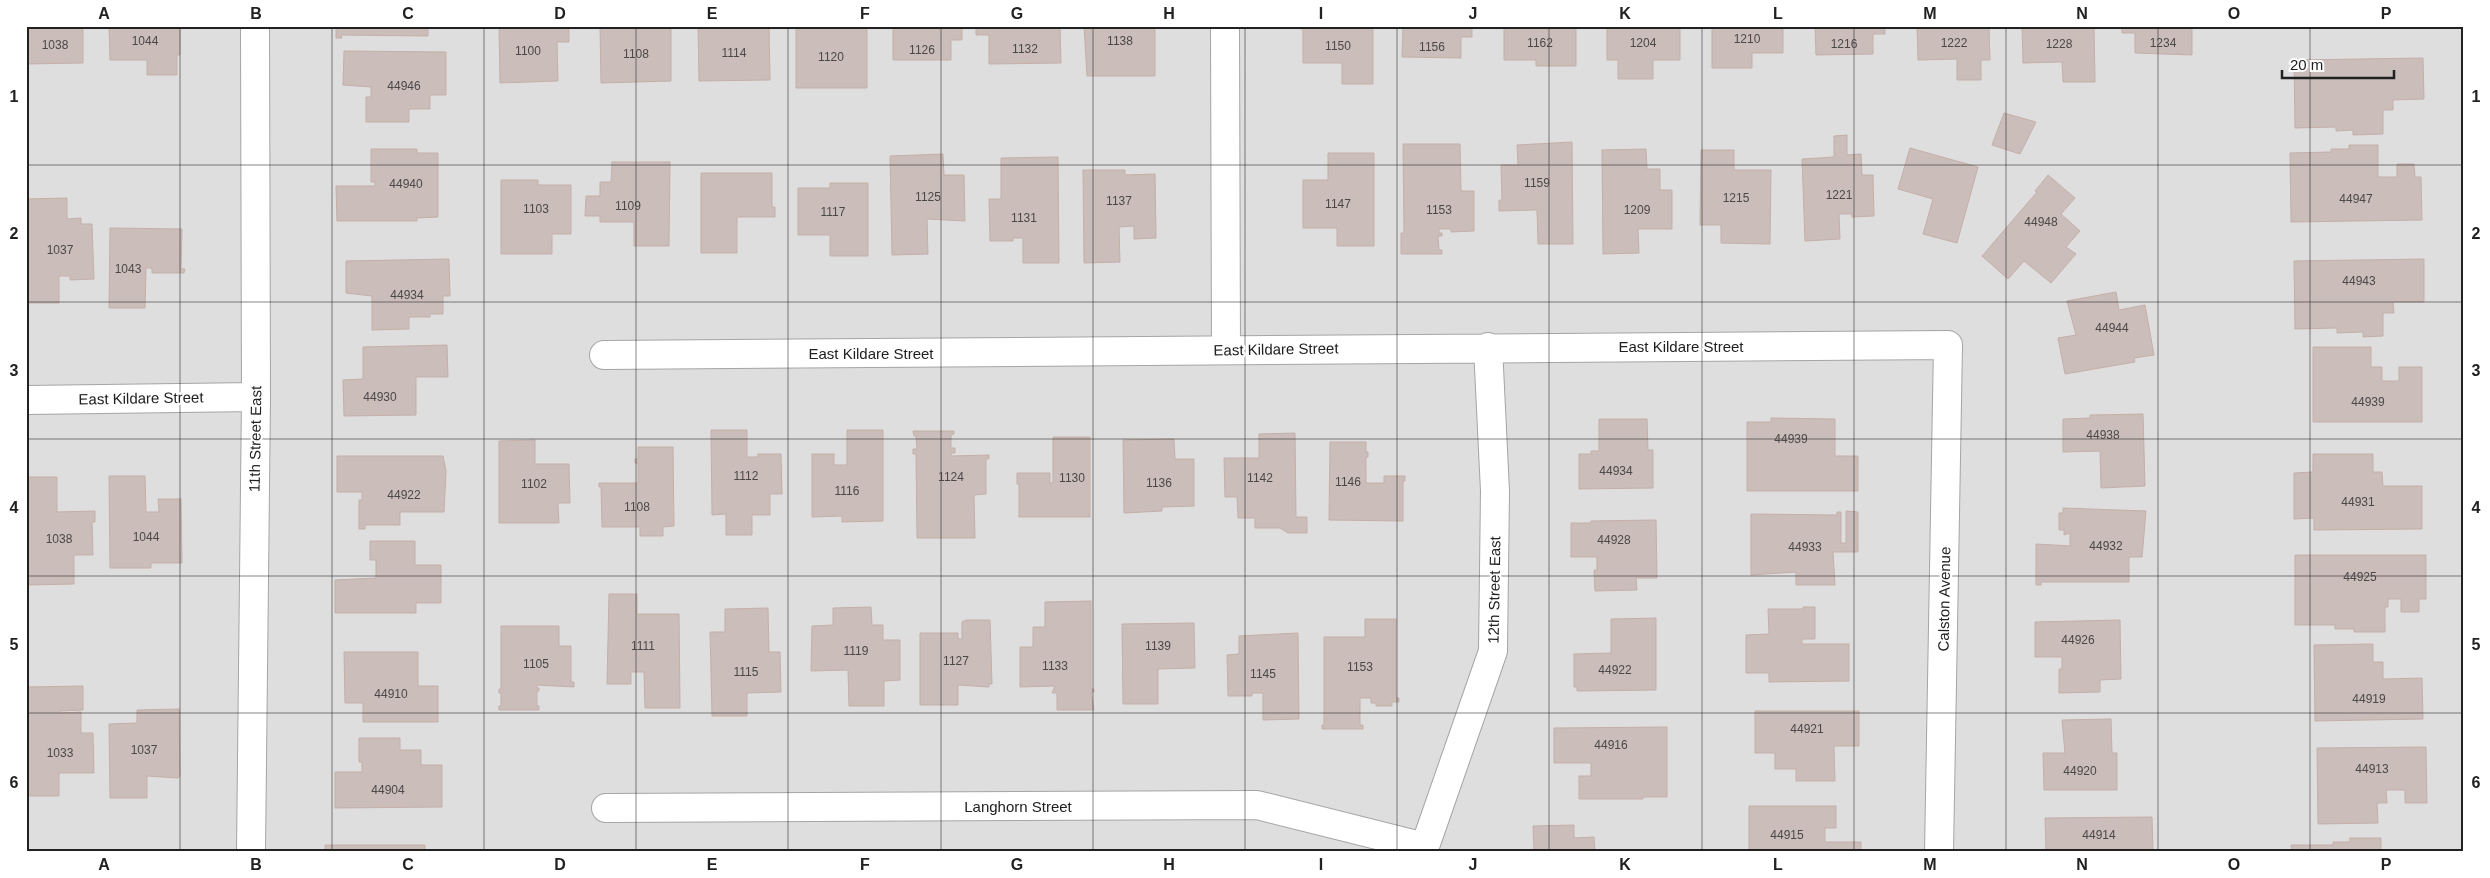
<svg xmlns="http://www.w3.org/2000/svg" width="2490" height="878" viewBox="0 0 2490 878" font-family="Arial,sans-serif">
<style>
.residential{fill:#dfdede}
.building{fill:#cabdba;stroke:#c5afa8}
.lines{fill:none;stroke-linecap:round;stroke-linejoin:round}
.minor-casing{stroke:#a5a5a5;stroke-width:30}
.minor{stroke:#fff;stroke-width:28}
.grid{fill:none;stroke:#212121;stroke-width:1;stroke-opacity:0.55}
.labels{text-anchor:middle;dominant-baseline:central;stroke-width:4.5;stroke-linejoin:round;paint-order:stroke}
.number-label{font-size:12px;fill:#4b4847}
.street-label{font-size:15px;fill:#212121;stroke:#fff}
.neatline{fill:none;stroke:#212121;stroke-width:2}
.grid-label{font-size:16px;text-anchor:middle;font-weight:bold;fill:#212121}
</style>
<rect width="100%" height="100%" fill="#f2ece7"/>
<path class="residential" d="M26 26H2464V852H26Z"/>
<path class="building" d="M26 26H83V63L26 64Z
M109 26H180V55H177V75H147V60H110Z
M336 26H428V36L341 35 342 38H336Z
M499 26H569V42H557L558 81 500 83Z
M600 26H671V81L601 83Z
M698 26H773H769L770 80 699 81Z
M796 26H867V88H796Z
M893 26H962V40H951V60H893Z
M976 26H1060L1061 63 989 64V35H976Z
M1084 26H1155V76H1087Z
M1300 26H1334V30H1338V26H1373V84H1342V63H1303V29H1300Z
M1403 26H1472V37H1461V58L1402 57Z
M1504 26H1576V66H1536V60H1504Z
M1607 26H1680V60H1653V79H1618V60H1607Z
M1712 26H1783V53H1752V68H1712Z
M1815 26H1885V34H1873V54L1816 55Z
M1917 26H1989L1990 60H1981V80H1957V59L1918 60Z
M2022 26H2094L2095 82H2063L2062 62 2023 63Z
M2122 26H2192V55L2135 53V33H2122Z
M344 51 446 52V95H430V109H409V122H366V97H371V87L343 85Z
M2423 58 2424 99 2393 100V110H2383V134L2353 135V130L2336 131V127L2295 128 2294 60Z
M2004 113 2036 122 2020 154 1992 145Z
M1847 135V155L1861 154 1862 175H1873L1874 216 1852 217V214H1839L1840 239 1805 241 1802 159 1834 157V136Z
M1572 142 1573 244H1538L1537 210 1499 211V200H1502L1501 165H1518L1517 145Z
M1403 144H1460L1461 191H1474V231L1451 232V229H1439V233H1442V236H1438L1439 250H1442V254H1401V233H1404Z
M2349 145H2378V177H2397V164H2414L2415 177H2421L2422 220 2291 222 2290 153 2331 152V149H2349Z
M1910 148 1978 167 1957 243 1923 234 1933 199 1898 189Z
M371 149H417V153H438V217L417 218V221H337L336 186H375V182H371Z
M1646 149 1647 169H1660V190H1672V229H1638L1639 253 1603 254 1602 150Z
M1701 150H1734V170H1771L1770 244 1721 243V225H1700Z
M1328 153H1374V246H1337V228H1303V180H1328Z
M943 154 944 175H964L965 221 927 219 928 254 892 255 890 156Z
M1058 157 1059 263H1023V238H1013V241H990L989 199H1001V158Z
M612 162H670L669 246H634V222H600V216H585L586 196H600V182H611Z
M1083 170H1125V175L1155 174 1156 238 1134 239V226L1119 227 1120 262 1084 263Z
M701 173H772V207H775V217H737V253H701Z
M2048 175 2075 198 2061 214 2080 231 2066 247 2076 254 2051 283 2024 261 2008 279 1982 256 2037 192 2035 191Z
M501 180H538V185H571V234H552V254H501Z
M830 183H868V256H830V235H798V188H830Z
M67 198V219L81 218V224H92L94 279 70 280V276H59V303H26V199Z
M110 228 182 229 181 269H185L184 273H152V268H146L145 308H109Z
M449 259 450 296H443V314H430V317H409V329L372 330V296L346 293V261Z
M2424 259V302H2393L2394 313H2383V336L2363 337V332L2337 333V328L2295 329 2294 261Z
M2116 292 2119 310 2145 305 2154 355 2134 358 2135 362 2065 374 2058 338 2076 335 2067 301Z
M447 345 448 377H416V415L344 416 343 380 363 379V347Z
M2313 347H2371V367H2382V381H2399V367H2422V422H2313Z
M2143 414 2145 486 2101 488 2100 451 2063 452V419L2090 418V415Z
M1771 418 1835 419V456H1858V491H1747V422H1771Z
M1599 419H1647L1648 450H1653V488L1579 489V454H1591V451H1599Z
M711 430H747V457H758V454H781L782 494H770V515H752V535H726V514L712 515Z
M847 430H883V521L842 522V516L812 517V454H834V465H847Z
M913 431H954V434L951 435V448H955V453H951V456L989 455V459H986V494L974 495 975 538H917L916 454H913V449H917L916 436H914Z
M1295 433 1296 517H1307V533H1288L1280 528H1255V518H1238L1237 497H1225L1224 458H1259V434Z
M1053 437H1090V517H1019V484H1017V473H1050V483H1053Z
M1174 439 1175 459H1194V506L1162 507V511L1124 513 1123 440Z
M535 440V464H569L570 503H558L559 523H499V441Z
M1330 442H1366V452H1368V457H1366V483H1384V476H1405V481H1403V521L1329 520Z
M638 447H673L674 526 663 527V536H640V527H602L601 487H599V483H638V463H635V459H638Z
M2313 454H2373V472H2382L2383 486H2422V529L2314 530V518L2294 519V473L2313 472Z
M337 456H443L446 471 444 512H400V525H365V529H359V500H362V492H337Z
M109 476H145L146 512H159L158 499H181L182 563H151V568H110Z
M26 477H57V512L95 511V522H92L93 555H74V584L28 585Z
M2063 508 2146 511 2142 557H2129V582H2041V585H2036V544L2070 546V533L2064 535V530H2059V513H2063Z
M1846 511 1858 512V552H1833L1835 585H1796V572L1751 575V514L1837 515V512H1841V543H1846Z
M1656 520 1657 578H1636L1637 590 1595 591 1594 570H1597V557H1571V523H1591V521Z
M370 541H415V565H441V603H416V613H335V580L376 578V560H370Z
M2295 555H2426V599H2419V612H2401V599H2388V607H2385V632H2354V629H2335V625H2295Z
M609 594H637V614H679L680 708H645L644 672H631V684H607Z
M1091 601V689H1094V692H1091L1094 710H1057V693H1052L1055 686 1020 687V647H1033V627H1045V602Z
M871 607 872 625H883V640H900V680L884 681V706H849L848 670 811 671 812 626 833 625V608Z
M1803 607H1815V639H1802V644H1849V681L1769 682V673H1746V635L1769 634 1768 609H1803Z
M768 608 769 652H780L781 692 747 693V716H712L710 632H725V609Z
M1656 618V690L1577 691V687H1574V654L1611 653V619Z
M1365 619H1396V698H1399V702H1392V706H1376V703H1371V698H1360V725H1363V729H1322V725H1324V637H1365Z
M966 620H990L992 684H989V687L958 685V705H920V633H958V639H962V622Z
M2120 620 2121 679 2100 680V692L2059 693V669H2062V657H2035V622Z
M1194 623 1195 668 1158 669V704H1123L1122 624Z
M501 626H559V646H571V682H574V687L537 685V688H539V691H537V706H539V710H499V706H501V693H499V689H501Z
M1298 633 1299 719 1263 720V693H1252V696H1228L1227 655 1239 654V636Z
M2373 644V662H2383V679L2422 678 2423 719 2315 721 2314 645Z
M344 652H418V686H438V722H363V703H345Z
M83 686V710L60 711V713L81 712V733H93L94 773H59V796H26V687Z
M179 709 180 776 178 778 147 776V798H110L109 724 137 723V710Z
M1755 711H1859V746H1834L1835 781H1796V769H1775V753H1755Z
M2111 719 2112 753H2117V790H2044L2043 753H2065L2062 720Z
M1667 727V797H1643V799H1579V776H1591V763H1554V728Z
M359 738H400V750H421V765H442V807L335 808V772H362V762H359Z
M2426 747 2427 803H2405V790H2386L2387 803H2377L2378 823 2318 824 2317 748Z
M1749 806H1836V828H1825V842H1861V852H1749Z
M2152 817 2153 852H2046L2045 818Z
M1574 825V838L1594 837 1595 852H1534L1533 826Z
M2350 838H2381V852H2292L2291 845H2333V842H2350Z
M325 845H425V852H325Z"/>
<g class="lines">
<defs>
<path id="minor" d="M1225 26 1226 350
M604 355 1948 345 1939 852
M26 400 256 397
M606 808 1257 805 1425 847
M251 852 256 397 255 26
M1423 852 1493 651 1495 491 1488 347"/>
</defs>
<use href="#minor" class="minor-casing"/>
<use href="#minor" class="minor"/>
</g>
<path class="grid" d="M180 26V852M332 26V852M484 26V852M636 26V852M788 26V852M941 26V852M1093 26V852M1245 26V852M1397 26V852M1549 26V852M1702 26V852M1854 26V852M2006 26V852M2158 26V852M2310 26V852M26 165H2464M26 302H2464M26 439H2464M26 576H2464M26 713H2464"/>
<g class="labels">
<g class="number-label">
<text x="1747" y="39">1210</text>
<text x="145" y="41">1044</text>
<text x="1120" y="41">1138</text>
<text x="1540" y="43">1162</text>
<text x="1643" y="43">1204</text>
<text x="1954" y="43">1222</text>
<text x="2163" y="43">1234</text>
<text x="1844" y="44">1216</text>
<text x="2059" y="44">1228</text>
<text x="55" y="45">1038</text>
<text x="1338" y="46">1150</text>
<text x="1432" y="47">1156</text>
<text x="1025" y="49">1132</text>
<text x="922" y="50">1126</text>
<text x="528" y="51">1100</text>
<text x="734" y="53">1114</text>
<text x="636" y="54">1108</text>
<text x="831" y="57">1120</text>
<text x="404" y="86">44946</text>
<text x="1537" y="183">1159</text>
<text x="406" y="184">44940</text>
<text x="1839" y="195">1221</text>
<text x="928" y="197">1125</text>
<text x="1736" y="198">1215</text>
<text x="2356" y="199">44947</text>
<text x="1119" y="201">1137</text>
<text x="1338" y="204">1147</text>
<text x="628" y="206">1109</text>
<text x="536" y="209">1103</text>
<text x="1439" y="210">1153</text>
<text x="1637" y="210">1209</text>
<text x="833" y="212">1117</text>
<text x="1024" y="218">1131</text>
<text x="2041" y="222">44948</text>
<text x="60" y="250">1037</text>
<text x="128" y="269">1043</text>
<text x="2359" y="281">44943</text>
<text x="407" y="295">44934</text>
<text x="2112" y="328">44944</text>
<text x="380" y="397">44930</text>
<text x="2368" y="402">44939</text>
<text x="2103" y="435">44938</text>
<text x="1791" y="439">44939</text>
<text x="1616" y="471">44934</text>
<text x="746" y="476">1112</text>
<text x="951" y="477">1124</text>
<text x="1072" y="478">1130</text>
<text x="1260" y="478">1142</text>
<text x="1348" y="482">1146</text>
<text x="1159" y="483">1136</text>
<text x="534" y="484">1102</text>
<text x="847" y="491">1116</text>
<text x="404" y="495">44922</text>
<text x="2358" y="502">44931</text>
<text x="637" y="507">1108</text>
<text x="146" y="537">1044</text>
<text x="59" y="539">1038</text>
<text x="1614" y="540">44928</text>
<text x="2106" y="546">44932</text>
<text x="1805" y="547">44933</text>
<text x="2360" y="577">44925</text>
<text x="2078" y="640">44926</text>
<text x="643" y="646">1111</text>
<text x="1158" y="646">1139</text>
<text x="856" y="651">1119</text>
<text x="956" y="661">1127</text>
<text x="536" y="664">1105</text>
<text x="1055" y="666">1133</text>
<text x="1360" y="667">1153</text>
<text x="1615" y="670">44922</text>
<text x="746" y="672">1115</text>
<text x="1263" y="674">1145</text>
<text x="391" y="694">44910</text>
<text x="2369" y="699">44919</text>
<text x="1807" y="729">44921</text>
<text x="1611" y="745">44916</text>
<text x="144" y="750">1037</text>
<text x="60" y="753">1033</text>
<text x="2372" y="769">44913</text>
<text x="2080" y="771">44920</text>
<text x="388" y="790">44904</text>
<text x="1787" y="835">44915</text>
<text x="2099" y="835">44914</text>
</g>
<g class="street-label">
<text x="1681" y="346">East Kildare Street</text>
<text transform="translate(1276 349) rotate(-1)">East Kildare Street</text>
<text x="871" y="353">East Kildare Street</text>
<text transform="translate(141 398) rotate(-1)">East Kildare Street</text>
<text transform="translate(255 439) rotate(-89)">11th Street East</text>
<text transform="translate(1494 590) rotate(-89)">12th Street East</text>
<text transform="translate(1944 599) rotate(-89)">Calston Avenue</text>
<text x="1018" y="806">Langhorn Street</text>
</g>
</g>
<rect width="2490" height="878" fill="none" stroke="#ffffff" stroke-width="55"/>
<path d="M2282 70v8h112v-8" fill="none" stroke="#212121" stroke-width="2.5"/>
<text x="2290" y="70" font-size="15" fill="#212121" stroke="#ffffff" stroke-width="4" paint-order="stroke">20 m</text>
<rect x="28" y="28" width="2434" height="822" class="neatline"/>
<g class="grid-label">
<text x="104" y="19">A</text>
<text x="256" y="19">B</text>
<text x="408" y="19">C</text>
<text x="560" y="19">D</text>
<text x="712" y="19">E</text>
<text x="865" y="19">F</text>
<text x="1017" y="19">G</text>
<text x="1169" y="19">H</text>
<text x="1321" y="19">I</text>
<text x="1473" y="19">J</text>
<text x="1625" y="19">K</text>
<text x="1778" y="19">L</text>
<text x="1930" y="19">M</text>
<text x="2082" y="19">N</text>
<text x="2234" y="19">O</text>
<text x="2386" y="19">P</text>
<text x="14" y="102">1</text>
<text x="2476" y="102">1</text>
<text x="14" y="239">2</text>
<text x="2476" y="239">2</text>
<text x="14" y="376">3</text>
<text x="2476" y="376">3</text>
<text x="14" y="513">4</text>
<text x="2476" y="513">4</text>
<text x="14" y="650">5</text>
<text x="2476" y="650">5</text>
<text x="14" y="788">6</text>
<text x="2476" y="788">6</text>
<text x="104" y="870">A</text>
<text x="256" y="870">B</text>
<text x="408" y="870">C</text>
<text x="560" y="870">D</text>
<text x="712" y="870">E</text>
<text x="865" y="870">F</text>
<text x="1017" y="870">G</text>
<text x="1169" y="870">H</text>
<text x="1321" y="870">I</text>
<text x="1473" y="870">J</text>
<text x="1625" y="870">K</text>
<text x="1778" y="870">L</text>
<text x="1930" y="870">M</text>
<text x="2082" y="870">N</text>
<text x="2234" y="870">O</text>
<text x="2386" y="870">P</text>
</g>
</svg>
